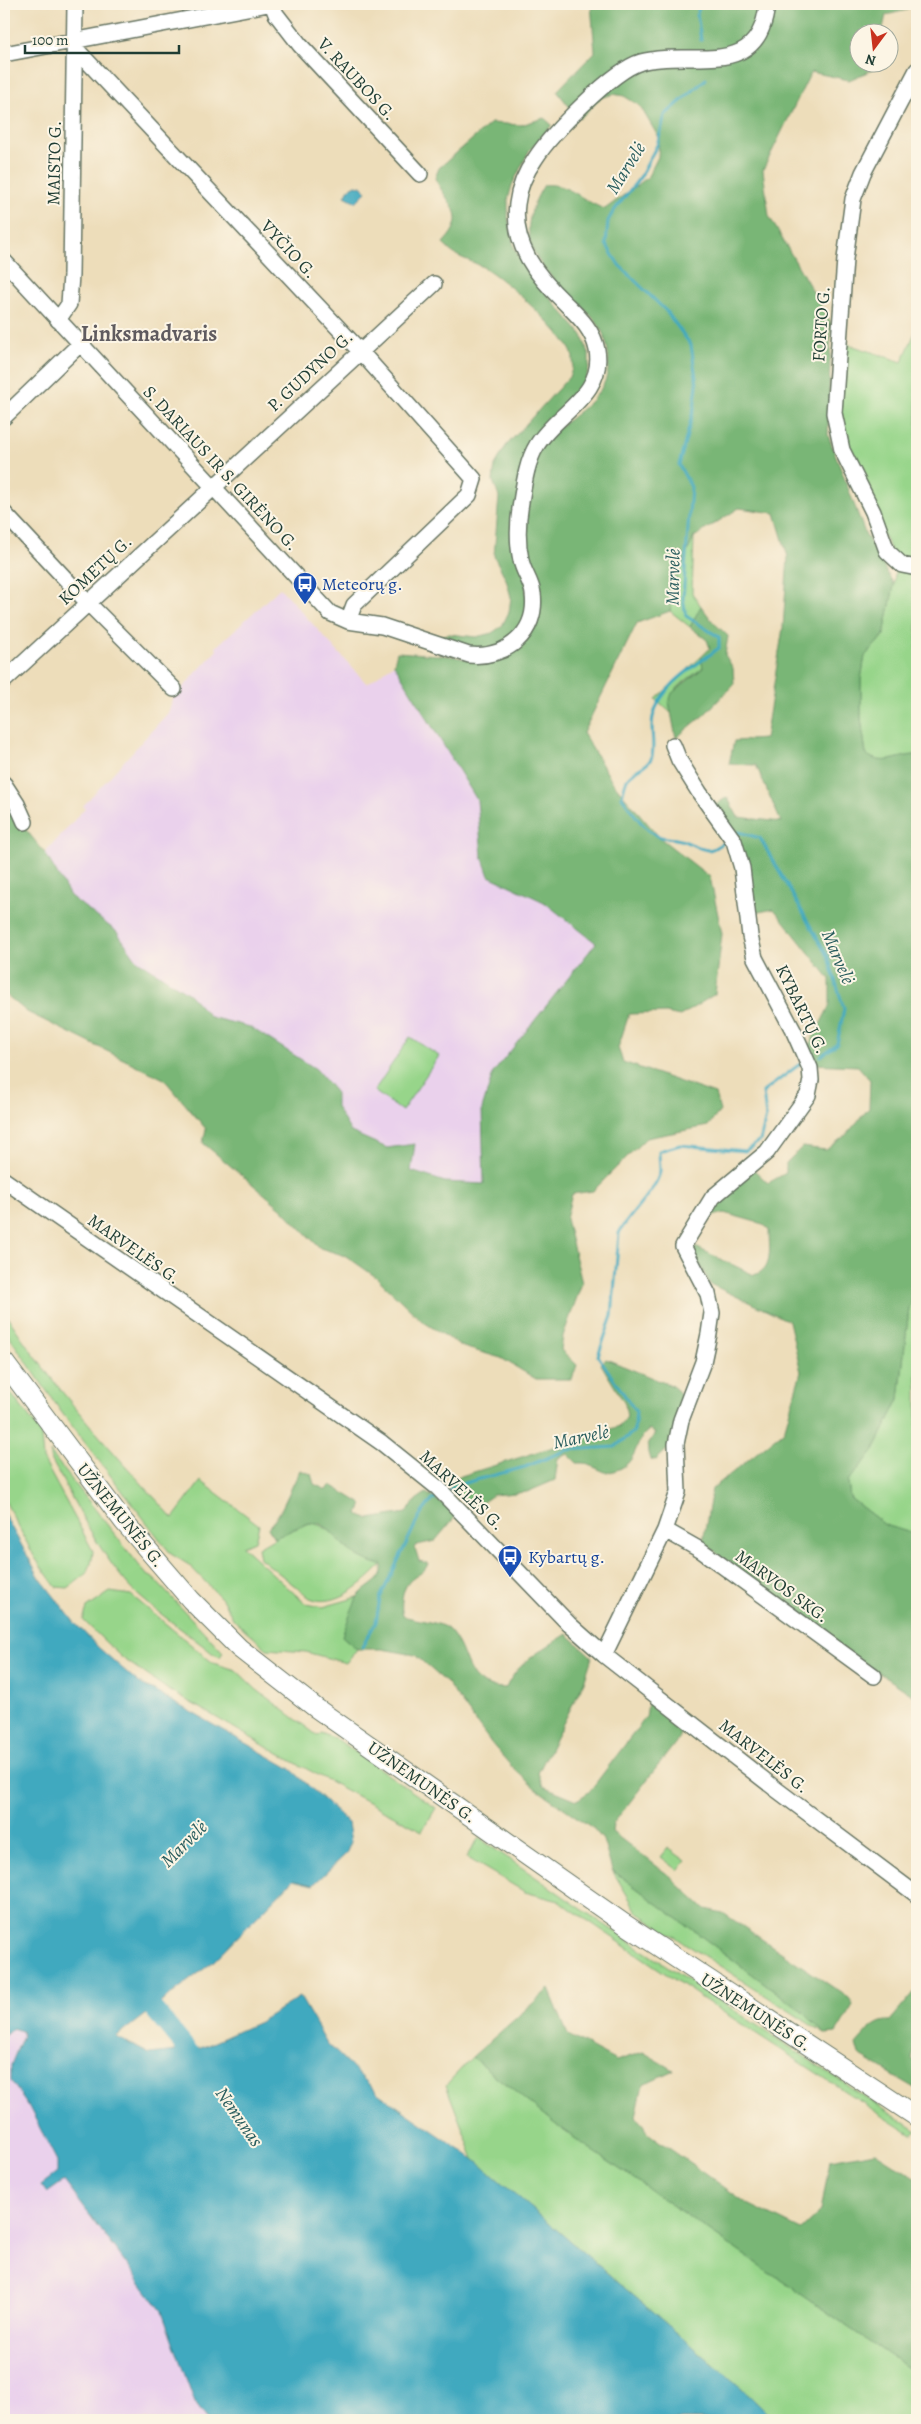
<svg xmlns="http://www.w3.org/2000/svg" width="921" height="2424" viewBox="0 0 921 2424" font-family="Alegreya,serif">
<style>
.built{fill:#ead1ec}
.green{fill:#97d58a;stroke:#5b895f}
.forest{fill:#79b676;stroke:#4c7a55}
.water{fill:#3fa9bf;stroke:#2f737a}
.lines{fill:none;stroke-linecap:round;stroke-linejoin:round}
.stream{stroke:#3fa9bf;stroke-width:3}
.river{stroke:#3fa9bf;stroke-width:19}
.minor-casing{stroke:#677563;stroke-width:18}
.major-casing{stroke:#677563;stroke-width:21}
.minor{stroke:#fff;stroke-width:15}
.major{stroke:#fff;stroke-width:19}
.labels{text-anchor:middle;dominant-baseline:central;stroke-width:4;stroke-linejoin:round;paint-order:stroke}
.street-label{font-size:18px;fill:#1f3d34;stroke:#fcf5e5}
.transit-label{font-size:18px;fill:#164399;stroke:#fcf5e5;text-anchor:start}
.water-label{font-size:19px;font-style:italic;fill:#295d5e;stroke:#fcf5e5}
.district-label{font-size:22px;font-weight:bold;fill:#5f5b5f;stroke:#fcf5e5}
</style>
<rect width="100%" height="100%" fill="#fcf5e5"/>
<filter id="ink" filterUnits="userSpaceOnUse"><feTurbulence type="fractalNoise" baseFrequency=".02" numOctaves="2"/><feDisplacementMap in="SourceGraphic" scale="10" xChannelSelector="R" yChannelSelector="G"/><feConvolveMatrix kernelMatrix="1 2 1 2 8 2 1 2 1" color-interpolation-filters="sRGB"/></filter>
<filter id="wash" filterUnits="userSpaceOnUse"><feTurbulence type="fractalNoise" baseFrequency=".0096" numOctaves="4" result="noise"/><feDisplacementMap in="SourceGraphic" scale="20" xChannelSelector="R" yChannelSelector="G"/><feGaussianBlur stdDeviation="1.12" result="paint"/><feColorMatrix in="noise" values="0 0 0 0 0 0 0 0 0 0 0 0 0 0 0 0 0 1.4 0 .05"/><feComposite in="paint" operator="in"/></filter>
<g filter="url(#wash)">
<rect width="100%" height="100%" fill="#edddba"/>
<path class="built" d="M280 588 367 684 394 664 477 800 482 856 489 876 544 902 596 943 493 1073 482 1109 484 1184 445 1182 411 1171 414 1144 387 1148 351 1132 336 1107V1093L250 1027 210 1017 189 994 136 959 117 932 70 896 45 853 85 808 83 806 168 713 174 697 217 650 216 647Z
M13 2028 22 2031 23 2035 16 2052 11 2081 28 2105 57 2161V2173L41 2186 64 2180 162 2311 195 2403 208 2420H4V2036Z"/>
<path class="green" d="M917 328V755C898 755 883 768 866 754L861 718V679L865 656 884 635 894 585 896 561 842 450 838 341 902 362Z
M694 537 692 593 701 606 690 627 670 611 679 571Z
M701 657 703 667C686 682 666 689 671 713L656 699Z
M410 1037 439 1056 402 1111 374 1091Z
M917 1292V1535L885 1525 850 1498 848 1481 873 1452 899 1399 909 1308Z
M4 1311C52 1387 113 1452 173 1518L201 1481 259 1525 255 1541 242 1546 306 1604 323 1607 358 1597 342 1636 357 1649 346 1663 306 1652 267 1649 234 1620 222 1599 189 1565 171 1554 62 1413 4 1329Z
M4 1384 38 1429 41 1435 43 1459 93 1551C91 1574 85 1575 68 1588L56 1587 35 1558 4 1499Z
M50 1452 146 1574 153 1578 223 1652 220 1657 212 1653C188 1633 160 1615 137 1594 102 1560 76 1504 52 1461Z
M310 1523C327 1525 333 1534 344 1546 354 1556 369 1562 382 1565 365 1582 337 1609 310 1598L260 1558 258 1548 282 1534Z
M110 1592 131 1595 213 1663 236 1670 257 1690 318 1736 321 1733 338 1740 436 1808 422 1831 279 1754 167 1689 121 1657 83 1620 87 1608Z
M479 1838 599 1921 917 2131 912 2135 703 1999 559 1901 525 1892 466 1857Z
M668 1848 686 1861 678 1870 661 1857Z
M612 1870 802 2011 825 2034 638 1913Z
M472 2057 560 2128 917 2374V2420H775L752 2397 474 2159 446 2085Z"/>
<path class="forest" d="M591 4H911L907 10 886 15 882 32H858V62L874 63 872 70 849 80 811 72 763 170 769 216 831 323 828 435 865 533 894 585 884 635 865 656 861 679V718L866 754C883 768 898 755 917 755V1292L909 1308 899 1399 873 1452 848 1481 850 1498 885 1525 917 1535V1698L797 1618 703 1542 712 1489 784 1431 801 1372 789 1321 710 1284 689 1244 754 1275C774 1269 769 1247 769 1230L763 1224 724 1213 704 1219 713 1202 753 1169 768 1183 786 1173V1163L802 1147 826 1150 846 1135 869 1108 870 1080 858 1066 812 1064 808 1048 830 1005V979L774 909 754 913 713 807 727 797 738 817 781 822 756 765 729 764 734 741 765 739 783 628 788 557 775 513 739 508 694 537 679 571 670 611 637 623 583 733 613 783 660 838 710 877 722 934 715 994 680 1016 666 1013 629 1014 618 1048 623 1062 715 1094 720 1111 708 1126 646 1138 593 1191 572 1194 566 1219 582 1283 563 1336 561 1350 577 1365 572 1379H536L501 1358 463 1347 422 1321 376 1277 346 1256 320 1248 281 1208 203 1143 206 1129 164 1079 27 1012 4 993V803L45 853 70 896 117 932 136 959 189 994 210 1017 250 1027 316 1069 336 1093V1107L351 1132 387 1148 415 1144 411 1171 445 1182 484 1184 482 1109 493 1073 596 943 544 902 489 876 482 856 477 800 394 664 397 652 451 656 480 662C495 650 509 638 524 625 528 622 535 618 538 613 547 601 527 564 524 549 521 534 531 469 537 455 558 410 627 406 604 336 600 323 585 310 576 301 536 264 511 238 544 185 568 182 583 202 605 209L647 178 658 157 659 138 640 106 624 96 613 94 601 98 579 119 557 91 595 52Z
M544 118 552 125 529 151 512 185 508 200V217L514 247 527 271 582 335 589 355V367L584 386 522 467 527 619 507 644 484 652 431 637 450 634 476 637 492 633 502 626 509 612 511 597 506 579 494 556 499 497 493 481 495 465 506 446 569 377C573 368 575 360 571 351 560 329 509 284 488 270 472 259 455 260 443 243 471 214 447 205 435 178L439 168 491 123 521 125Z
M701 606 713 622 728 636 725 655 733 668 734 684 705 714 676 738 669 702 672 693 703 668 701 657 710 648 707 640 690 627Z
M606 1359 672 1386 678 1391 683 1400 673 1444 656 1460 650 1459C645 1447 649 1443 655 1433L649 1430C636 1438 637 1459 623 1467 619 1470 612 1471 607 1473L585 1463H577L568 1454 558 1458 555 1480 527 1492 493 1495 473 1509 448 1485 449 1480 458 1477 620 1426 627 1417 625 1404 601 1364Z
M300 1470 311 1474 314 1484 326 1490 331 1485 362 1504 358 1514 369 1519 406 1513 416 1500 426 1493 445 1505 456 1516 435 1541 417 1545 415 1548 419 1561 428 1563C425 1574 416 1574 409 1582 402 1589 400 1607 403 1616 412 1619 442 1623 448 1629 473 1655 460 1688 506 1688 517 1662 544 1649 567 1634L592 1657 584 1682 538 1773 543 1786 577 1800 589 1792 646 1717 649 1697 680 1724V1737L613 1824 612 1832 667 1874 705 1909 723 1913 849 1998 853 2005 836 2033 825 2034 802 2011 612 1870 603 1840 594 1829 535 1788 512 1767 492 1744 447 1683 415 1655 382 1649H357L342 1636C347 1624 351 1610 357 1598 364 1586 385 1582 382 1565 368 1562 358 1557 347 1548 336 1540 327 1520 310 1523 301 1524 284 1535 274 1538L268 1528 280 1512Z
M549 1989 568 2035 616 2061 643 2052 674 2070 643 2084 636 2116 649 2134 748 2204 801 2230 821 2211 830 2160 875 2152 917 2179V2374L560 2128 472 2057Z
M917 1989V2038L912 2059 917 2063V2089L859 2055 856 2044C866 2033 875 2020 890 2021Z"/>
<path class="water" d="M356 185 361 186 366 192 356 202 345 196 349 189Z
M4 1514 40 1578 75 1623 99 1648 138 1682 291 1769 348 1823 351 1842 346 1854 313 1885 293 1880 213 1962 116 2037 150 2054 201 2048 259 2022 300 1997 327 2043 379 2094 474 2159 752 2397 775 2420H208L195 2403 162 2311 64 2181 47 2193 41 2185 57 2173V2161L28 2105 11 2081V2065L23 2035 22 2031 13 2028 4 2036Z"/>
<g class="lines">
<path class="stream" d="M700 4 697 14 701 40
M706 79 665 115 657 145 641 176 613 212 608 221 606 244 619 265 666 311 691 345 697 385 694 408 679 465 691 487 683 598 686 616 719 637V648C695 666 660 686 653 717 650 730 655 743 652 756 650 767 633 769 627 779 625 784 623 792 622 797 631 809 642 828 656 835 664 840 677 837 686 842 709 851 706 855 727 840
M734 835 738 832 760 838 828 957 844 1009 837 1044 821 1056
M448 1491 457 1485 525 1467 567 1450 615 1447 634 1431 636 1412 598 1356 612 1316 619 1233C628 1215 658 1189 660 1171 660 1164 659 1158 659 1151L680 1145 745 1151 760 1141 766 1117 763 1092 800 1064
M362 1647 376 1622 380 1598 419 1517 431 1501 440 1495"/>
<path class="river" d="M137 1989 204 2070"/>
</g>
</g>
<g filter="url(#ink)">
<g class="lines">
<defs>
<path id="minor" d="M272 4 276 14 300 45 420 174
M74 47 360 351 474 479 469 495 354 605 348 621
M4 54 268 4
M917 70 863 173 853 199 845 259 834 413 842 450 873 512 887 551 902 565 917 568
M4 261 330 613 348 621 382 626 469 655C506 659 538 633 533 594 532 582 523 572 521 560 517 542 518 520 521 502 524 483 527 461 537 445 556 413 605 395 597 350 593 329 578 316 564 302 537 276 512 245 517 204 519 187 525 173 535 159 551 134 613 70 641 62 690 48 760 82 767 4
M58 320 69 304 71 275 75 4
M4 417 80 344
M4 513 88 603 174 689
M4 681 434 284
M4 784 17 804 25 822
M4 1180 382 1443 438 1488 569 1624 604 1655 777 1790 917 1895
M665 1530 702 1551 874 1676
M604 1655 665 1530 678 1492 676 1444 681 1420 703 1362 709 1334 712 1313 708 1294 683 1246 713 1197 767 1152 808 1095 811 1080 810 1068 794 1032 755 958 750 936 742 868 734 841 699 792 679 760 673 745"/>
<path id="major" d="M4 1362 124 1522 191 1600 239 1648 316 1708 623 1923 917 2117"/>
</defs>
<use href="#minor" class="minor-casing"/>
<use href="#major" class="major-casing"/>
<use href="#minor" class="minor"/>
<use href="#major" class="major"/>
</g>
</g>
<defs>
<symbol id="bus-pin" viewBox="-11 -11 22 30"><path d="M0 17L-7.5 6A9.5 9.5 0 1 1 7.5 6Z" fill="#1a4fb4" stroke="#fcf5e5"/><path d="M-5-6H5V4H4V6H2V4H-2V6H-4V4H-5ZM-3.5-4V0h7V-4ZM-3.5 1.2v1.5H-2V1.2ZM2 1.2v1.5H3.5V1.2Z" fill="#fff"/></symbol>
</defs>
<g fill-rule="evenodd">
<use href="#bus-pin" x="291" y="570" width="28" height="38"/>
<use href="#bus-pin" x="496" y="1543" width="28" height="38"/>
</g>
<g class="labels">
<g class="street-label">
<text transform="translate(357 79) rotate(47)">V. RAUBOS G.</text>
<text transform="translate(54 163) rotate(-89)">MAISTO G.</text>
<text transform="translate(289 249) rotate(47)">VYČIO G.</text>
<text transform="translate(821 324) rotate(-86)">FORTO G.</text>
<text transform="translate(310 371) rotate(-43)">P. GUDYNO G.</text>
<text transform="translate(221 468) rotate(47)">S. DARIAUS IR S. GIRĖNO G.</text>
<text transform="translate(95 570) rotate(-43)">KOMETŲ G.</text>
<text transform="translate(802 1009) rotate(64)">KYBARTŲ G.</text>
<text transform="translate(134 1249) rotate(35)">MARVELĖS G.</text>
<text transform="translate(462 1490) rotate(43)">MARVELĖS G.</text>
<text transform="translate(121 1515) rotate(51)">UŽNEMUNĖS G.</text>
<text transform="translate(782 1586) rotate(36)">MARVOS SKG.</text>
<text transform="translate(764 1756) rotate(38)">MARVELĖS G.</text>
<text transform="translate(422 1782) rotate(35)">UŽNEMUNĖS G.</text>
<text transform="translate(756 2012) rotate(33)">UŽNEMUNĖS G.</text>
</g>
<g class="transit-label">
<text x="322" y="584">Meteorų g.</text>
<text x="528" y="1557">Kybartų g.</text>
</g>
<g class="water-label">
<text transform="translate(626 168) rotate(-58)">Marvelė</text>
<text transform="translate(673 577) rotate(-89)">Marvelė</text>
<text transform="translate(838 957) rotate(67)">Marvelė</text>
<text transform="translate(581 1437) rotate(-12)">Marvelė</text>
<text transform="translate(184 1844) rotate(-45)">Marvelė</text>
<text transform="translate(239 2117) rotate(55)">Nemunas</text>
</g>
<g class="district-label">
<text x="149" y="334">Linksmadvaris</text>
</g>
</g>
<rect width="921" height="2424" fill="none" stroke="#fcf5e5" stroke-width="20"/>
<g transform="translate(874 48) rotate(195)"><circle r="24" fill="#fcf5e5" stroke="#a4ab9e"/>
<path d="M0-4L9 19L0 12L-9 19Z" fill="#c8321e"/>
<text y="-8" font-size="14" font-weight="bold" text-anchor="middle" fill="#1f3d34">N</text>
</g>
<path d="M25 45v8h154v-8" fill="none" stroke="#1f3d34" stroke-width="2.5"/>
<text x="32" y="45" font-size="15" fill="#1f3d34" stroke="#fcf5e5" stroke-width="4" paint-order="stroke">100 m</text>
</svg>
